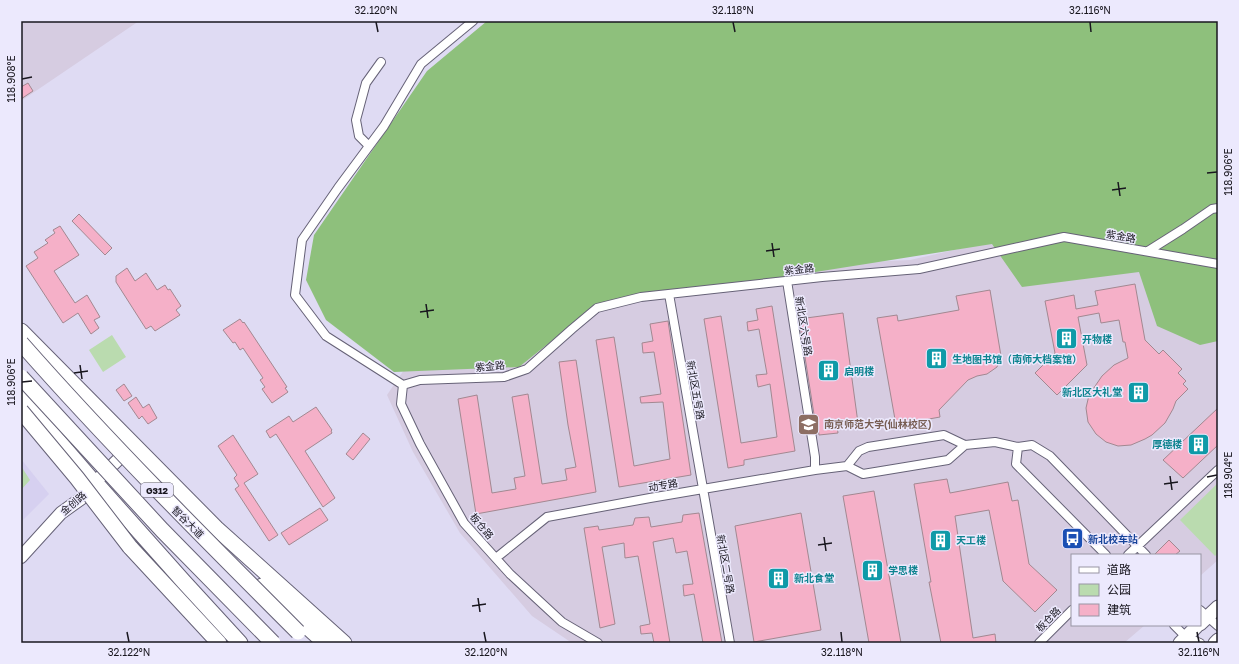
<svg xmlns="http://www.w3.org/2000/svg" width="1239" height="664" viewBox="0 0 1239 664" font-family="'Golos Text','Noto Sans SC',sans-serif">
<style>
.built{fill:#d6d0f0}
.education{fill:#d6cce1}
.green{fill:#badbaf}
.forest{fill:#8ec07c}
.building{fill:#f5b0c8;stroke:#a28891}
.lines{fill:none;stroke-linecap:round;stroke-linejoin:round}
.street-casing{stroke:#666277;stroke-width:10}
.secondary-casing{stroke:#666277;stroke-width:14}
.primary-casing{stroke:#666277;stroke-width:15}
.highway-casing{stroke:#666277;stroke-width:17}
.street{stroke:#fff;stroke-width:8}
.secondary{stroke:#fff;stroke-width:12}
.primary{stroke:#fff;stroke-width:13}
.highway{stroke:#fff;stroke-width:15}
.highway-bridge-casing{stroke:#666277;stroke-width:17;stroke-linecap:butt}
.highway-bridge{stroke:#fff;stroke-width:15}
.ticks{fill:none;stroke:#19171f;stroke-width:1.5}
.labels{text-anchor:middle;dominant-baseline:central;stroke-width:3;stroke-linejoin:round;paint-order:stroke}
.shield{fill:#ece9fd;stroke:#585662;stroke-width:1}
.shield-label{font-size:9px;font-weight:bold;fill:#19171f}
.street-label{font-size:10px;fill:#19171f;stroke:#ece9fd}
.culture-label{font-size:10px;font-weight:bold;fill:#0d838f;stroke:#ece9fd;text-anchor:start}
.education-label{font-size:10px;font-weight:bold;fill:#785e54;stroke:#ece9fd;text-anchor:start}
.transit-label{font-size:10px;font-weight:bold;fill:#164399;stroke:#ece9fd;text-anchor:start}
.neatline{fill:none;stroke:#19171f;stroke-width:1.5}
.ticks-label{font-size:10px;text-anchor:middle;fill:#19171f}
</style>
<rect width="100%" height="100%" fill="#dfdbf3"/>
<path class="built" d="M21 459 49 494 21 522Z"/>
<path class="education" d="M21 21H139L21 101Z
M1069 224 1218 251V560L1200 576V555H1072V625H1145L1124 643H572L532 616 460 533 413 452 387 395 406 367 590 293 758 267 910 260Z"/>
<path class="green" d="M112 335 126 357 103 372 89 350Z
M21 466 30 480 21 490Z
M1218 483V553L1215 556 1180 520Z"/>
<path class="forest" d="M487 21H1218V341L1200 345 1157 326 1139 272 1022 287 992 244 594 307 519 367 394 372 326 320 306 280 314 235 427 71Z"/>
<path class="building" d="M28 83 33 91 21 99V87Z
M79 214 112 248 105 255 72 221Z
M60 226 79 255 54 271 75 303 87 295 100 317 94 320 99 328 91 334 78 313 63 323 26 266 38 258 34 252 48 243 45 240 55 233 53 230Z
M127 268 135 281 146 273 157 290 165 285 168 290 170 289 181 306 176 310 180 315 155 331 151 326 146 329 116 282V276Z
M1135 284 1145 340 1159 354 1163 350 1182 369 1178 373 1186 381 1183 384 1188 389 1176 401 1173 409 1165 423 1152 435 1145 439 1131 445 1118 446 1106 442 1096 434 1088 422 1086 408 1089 395 1102 376 1114 365 1128 358 1125 342H1123L1119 320 1101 323 1099 313 1078 317 1087 365 1057 395 1035 373 1055 353 1045 301 1074 295 1076 309 1098 305 1095 291Z
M990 290 1001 356 997 367 987 374 977 376 968 380 939 410 940 417 896 425 877 318 897 315 898 321 959 310 956 296Z
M772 306 795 451 744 460V465L728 468 704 319 721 316 741 443 777 437 770 384 758 387 756 375 767 374 759 329 748 331 747 322 758 320 756 309Z
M843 313 858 423 837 426 838 433 819 435 818 427H816L799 319Z
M240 319 243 323 244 322 287 387 285 388 288 392 272 403 262 389 265 387 260 380 263 378 243 348 240 350 235 342 233 343 223 330Z
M668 321 691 475 619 487 596 340 614 337 634 466 670 459 663 402 641 403 640 397 661 394 654 352 643 353 642 343 653 341 650 324Z
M576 360 596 492 476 514 458 399 477 395 492 493 516 489 514 478 525 476 512 397 528 394 542 484 567 480 565 469 576 467 568 425 559 362Z
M124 384 132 396 124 401 116 390Z
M136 397 143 408 149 404 157 418 148 424 142 416 139 419 128 403Z
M316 407 332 430 331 431 332 433 305 451 335 498 323 507 276 434 270 438 266 431 289 416 293 422Z
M1218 408V445L1183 478 1163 460Z
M363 433 370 439 353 460 346 454Z
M233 435 258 474 244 483 278 535 269 541 235 489 239 486 234 478 237 475 218 446Z
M947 479 950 493 1008 482 1012 501 1018 500 1029 564 1057 590 1035 612 1003 581 989 510 955 516 973 638 995 634 996 643H941L929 582H931L914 484Z
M874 491 901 643H869L843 496Z
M320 508 328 520 289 545 281 533Z
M699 513 722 643H703L694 594 684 596 683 585 693 584 687 551 676 553 673 538 653 542 670 643H654L652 633 641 634 640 626 650 624 638 556 625 558 624 543 602 547 615 624 600 628 584 528 598 526 599 530 633 525 635 518 649 517 651 527 682 522 683 515Z
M801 513 821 630 754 642 735 526Z
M1169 540 1180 551 1175 555H1154Z"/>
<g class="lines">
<defs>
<path id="street" d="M369 146 359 136 356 120 366 83 381 62
M1148 251 1183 229 1212 209 1218 208
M787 281 815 457V470
M669 294 730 643
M403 385 420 380 504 377 527 369 572 329 597 308 641 297 822 277 919 269 1064 237 1218 264
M403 385 326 336 295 295 302 240 338 188 384 126 421 64 473 21
M403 385 401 404 420 444 464 523 510 574 562 622 598 643
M965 445 995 442 1018 447 1032 445 1050 456 1146 555
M1018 447 1016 464 1106 555
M847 466 859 451 868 447 944 435 965 445
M847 466 863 474 948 460 965 445
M1128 555 1218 470
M496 558 547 517 650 498 815 470 847 466
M1200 610 1218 626
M1174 625 1186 637 1200 643
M1039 643 1072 610"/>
<path id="secondary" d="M21 557 61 513 82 498 95 482 126 452"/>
<path id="primary" d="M21 396 95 482
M1200 624 1218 607
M1180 643 1198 625
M1215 643 1218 640"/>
<path id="highway" d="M21 331 216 528 344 643
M95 482 184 582 240 643
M130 547 219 643
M262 586 325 643"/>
</defs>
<use href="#street" class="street-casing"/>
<use href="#secondary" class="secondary-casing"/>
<use href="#primary" class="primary-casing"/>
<use href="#highway" class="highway-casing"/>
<use href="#street" class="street"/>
<use href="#secondary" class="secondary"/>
<use href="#primary" class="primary"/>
<use href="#highway" class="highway"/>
<defs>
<path id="highway-bridge" d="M21 343C109 443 204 538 298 632
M21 377 162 530 273 643
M21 411 77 478 130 547"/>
</defs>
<use href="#highway-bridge" class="highway-bridge-casing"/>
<use href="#highway-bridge" class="highway-bridge"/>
</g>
<path class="ticks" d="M376 22 378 32M733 22 735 32M1090 22 1091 32M22 79 32 77M1207 173 1217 172M1118 182 1120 196M1112 190 1126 188M772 243 774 257M766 251 780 249M426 304 428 318M420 312 434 310M80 365 82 379M74 373 88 371M22 382 32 381M1170 476 1172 490M1207 477 1217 475M1164 484 1178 482M824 537 826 551M818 545 832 543M478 598 480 612M472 606 486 604M127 632 129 642M484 632 486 642M841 632 842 642M1197 632 1199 642"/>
<defs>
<symbol id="building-square" viewBox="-11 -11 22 22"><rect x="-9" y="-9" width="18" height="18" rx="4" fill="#0f9aa8" stroke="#ece9fd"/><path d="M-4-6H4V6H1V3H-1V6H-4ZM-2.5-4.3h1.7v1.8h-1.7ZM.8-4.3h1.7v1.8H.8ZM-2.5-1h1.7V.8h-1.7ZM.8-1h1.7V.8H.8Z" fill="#fff"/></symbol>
<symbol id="university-square" viewBox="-11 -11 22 22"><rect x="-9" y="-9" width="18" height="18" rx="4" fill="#8d6e63" stroke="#ece9fd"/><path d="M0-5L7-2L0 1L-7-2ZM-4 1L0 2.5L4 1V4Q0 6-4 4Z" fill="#fff"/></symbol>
<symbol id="bus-square" viewBox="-11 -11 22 22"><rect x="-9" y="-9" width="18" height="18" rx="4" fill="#1a4fb4" stroke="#ece9fd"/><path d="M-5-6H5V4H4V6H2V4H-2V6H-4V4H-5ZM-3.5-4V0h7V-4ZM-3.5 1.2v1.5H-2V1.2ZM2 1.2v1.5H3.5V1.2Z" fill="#fff"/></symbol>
</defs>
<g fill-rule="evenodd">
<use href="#building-square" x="1054" y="326" width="25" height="25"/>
<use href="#building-square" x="924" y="346" width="25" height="25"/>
<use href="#building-square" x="816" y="358" width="25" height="25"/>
<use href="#building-square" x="1126" y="380" width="25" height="25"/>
<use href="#university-square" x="796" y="412" width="25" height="25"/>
<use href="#building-square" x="1186" y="432" width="25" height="25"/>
<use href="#bus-square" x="1060" y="526" width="25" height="25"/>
<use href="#building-square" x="928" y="528" width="25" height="25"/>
<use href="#building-square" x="860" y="558" width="25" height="25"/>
<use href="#building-square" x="766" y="566" width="25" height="25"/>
</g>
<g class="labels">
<rect class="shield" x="141" y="483" width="32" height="14" rx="3"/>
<g class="shield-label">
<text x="157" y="490">G312</text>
</g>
<g class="street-label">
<text transform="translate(1121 236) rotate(10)">紫金路</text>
<text transform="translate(799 269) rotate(-6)">紫金路</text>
<text transform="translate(804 326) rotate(81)">新北区六号路</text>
<text transform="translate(490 366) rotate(-5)">紫金路</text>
<text transform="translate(696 390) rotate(80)">新北区五号路</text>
<text transform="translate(663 485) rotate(-10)">动专路</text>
<text transform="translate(73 503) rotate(-41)">金创路</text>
<text transform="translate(188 522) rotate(45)">智谷大道</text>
<text transform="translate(482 526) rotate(50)">板仓路</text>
<text transform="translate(726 564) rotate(80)">新北区二号路</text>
<text transform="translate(1048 619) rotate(-45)">板仓路</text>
</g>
<g class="culture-label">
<text x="1082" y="339">开物楼</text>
<text x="952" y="359">生地图书馆（南师大档案馆）</text>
<text x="844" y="371">启明楼</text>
<text x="1122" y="392" text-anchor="end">新北区大礼堂</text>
<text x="1182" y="444" text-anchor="end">厚德楼</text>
<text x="956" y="540">天工楼</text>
<text x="888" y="570">学思楼</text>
<text x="794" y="578">新北食堂</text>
</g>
<g class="education-label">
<text x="824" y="424">南京师范大学(仙林校区)</text>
</g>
<g class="transit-label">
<text x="1088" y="539">新北校车站</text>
</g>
</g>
<rect width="1239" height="664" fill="none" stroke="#ece9fd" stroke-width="44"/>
<rect x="1071" y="554" width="130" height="72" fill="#ece9fd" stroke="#9895a4"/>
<rect x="1079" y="567" width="20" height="6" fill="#ffffff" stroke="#9895a4"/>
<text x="1107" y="574" font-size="12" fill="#19171f">道路</text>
<rect x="1079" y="584" width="20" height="12" fill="#badbaf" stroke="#9895a4"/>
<text x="1107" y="594" font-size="12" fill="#19171f">公园</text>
<rect x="1079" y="604" width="20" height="12" fill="#f5b0c8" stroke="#9895a4"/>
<text x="1107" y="614" font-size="12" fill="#19171f">建筑</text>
<rect x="22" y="22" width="1195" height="620" class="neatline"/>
<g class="ticks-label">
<text x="376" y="14">32.120°N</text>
<text x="733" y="14">32.118°N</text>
<text x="1090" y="14">32.116°N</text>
<text transform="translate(11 79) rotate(-90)" y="4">118.908°E</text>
<text transform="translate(1228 172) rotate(-90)" y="4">118.906°E</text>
<text transform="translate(11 382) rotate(-90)" y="4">118.906°E</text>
<text transform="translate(1228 475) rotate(-90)" y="4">118.904°E</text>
<text x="129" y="656">32.122°N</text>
<text x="486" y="656">32.120°N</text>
<text x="842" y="656">32.118°N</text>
<text x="1199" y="656">32.116°N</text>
</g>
</svg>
